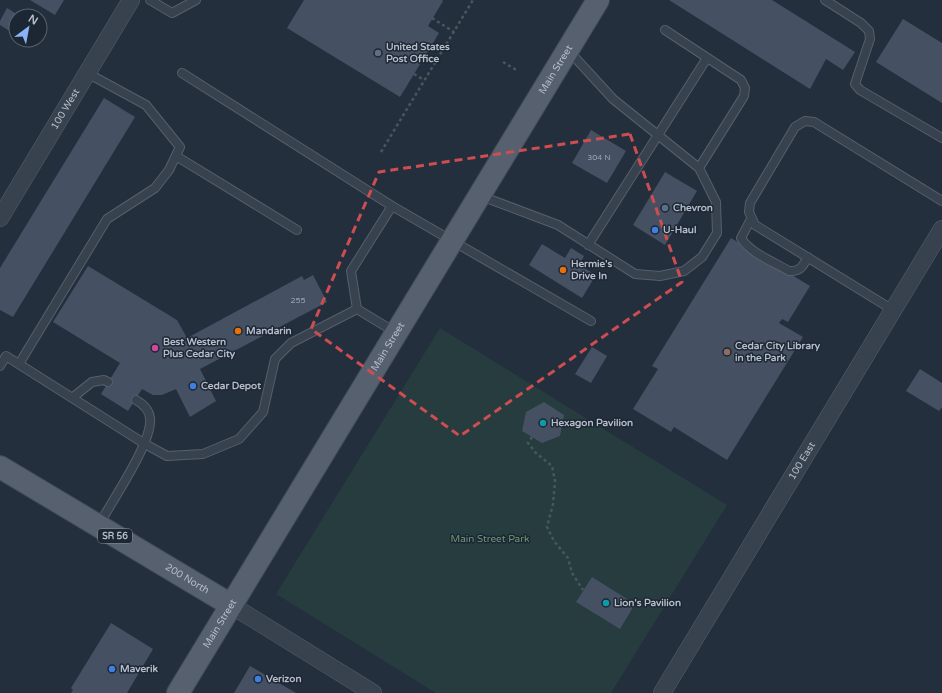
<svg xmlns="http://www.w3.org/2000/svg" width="942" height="693" viewBox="0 0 942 693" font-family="'Varela Round',sans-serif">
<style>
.green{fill:#263c3f}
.building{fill:#455162}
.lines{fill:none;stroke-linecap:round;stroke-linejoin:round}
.lane-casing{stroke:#565f6c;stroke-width:10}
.street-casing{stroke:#565f6c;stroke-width:18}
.primary-casing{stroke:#414a57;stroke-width:24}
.path{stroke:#44595c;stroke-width:2.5;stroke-dasharray:3 3;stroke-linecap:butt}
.lane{stroke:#38414e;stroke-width:8}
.street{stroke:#38414e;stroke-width:17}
.primary{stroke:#56606e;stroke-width:22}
.marked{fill:none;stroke:#ce4d50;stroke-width:3;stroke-dasharray:8 5;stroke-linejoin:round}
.service-dot{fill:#5c6f8a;stroke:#1d2633;stroke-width:1.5}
.shop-dot{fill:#3f7fe0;stroke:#1d2633;stroke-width:1.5}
.food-dot{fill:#e8710a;stroke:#1d2633;stroke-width:1.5}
.hotel-dot{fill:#d1479c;stroke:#1d2633;stroke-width:1.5}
.education-dot{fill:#8d6e63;stroke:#1d2633;stroke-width:1.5}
.culture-dot{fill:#0f9aa8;stroke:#1d2633;stroke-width:1.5}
.labels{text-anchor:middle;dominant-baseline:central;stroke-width:3;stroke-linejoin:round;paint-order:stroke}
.number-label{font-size:8px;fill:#98a1af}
.shield{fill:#1d2633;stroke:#878f9c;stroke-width:1}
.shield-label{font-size:9px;font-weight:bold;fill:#b4bcc9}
.poi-label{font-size:10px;font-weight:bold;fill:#b4bcc9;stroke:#1d2633;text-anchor:start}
.street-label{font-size:10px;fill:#b4bcc9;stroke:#1d2633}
.park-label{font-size:10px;fill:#6b9a76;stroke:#1d2633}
</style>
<rect width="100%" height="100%" fill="#242f3e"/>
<path class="green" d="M440 328 727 505 611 693H436L276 594Z"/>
<path class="building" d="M30 0H64L55 15Z
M304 0H442L443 1 428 26 439 33 400 97 287 28Z
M669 0H772L855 52 843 70 826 59 810 89Z
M7 8 20 16H16V35L0 25V21Z
M903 19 942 43V103L876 62Z
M24 40H36L33 45Z
M104 98 135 117 13 317 0 310V268Z
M591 130 626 151 607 183 572 163Z
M665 172 697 191 665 245 633 225Z
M731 238 810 286 788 322 782 319 779 323 803 337 727 460 674 427 671 432 633 409 658 369 652 366Z
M542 244 565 258 571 248 584 256 579 265 596 275 582 298 529 265Z
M88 266 177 320 187 338 302 276 304 280 313 275 327 302 200 369 216 401 190 417 176 389 162 395H153L142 389 128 411 101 394 120 363 53 322Z
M592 347 607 356 591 383 575 374Z
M920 369 942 383V407L939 411 906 391Z
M544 402 564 415 560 436 542 443 522 431 526 412Z
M592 577 635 604 620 629 576 602Z
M111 623 153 649 127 693H71L73 690 71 688Z
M250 666 296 693H234Z"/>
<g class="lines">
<defs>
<path id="lane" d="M150 0 172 13 196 0
M825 0 861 23 869 31 870 39 855 84 860 90 942 138
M665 30 741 80 745 88 744 96 699 168
M182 73 392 206
M176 156 297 230
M481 196 558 225 635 274 660 276 684 271 702 257 717 233 716 202 699 168 613 99 568 50
M751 219 741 238C750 253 774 262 789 271 800 272 803 266 808 257
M588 245 707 58
M357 309 351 271 392 206 591 321
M893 310 755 225 749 212 750 203 795 127 805 121 814 122 942 201
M19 364 107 219 155 188 169 170 180 147 146 105 87 73
M0 366 6 356 145 444 167 456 203 454 239 439 263 412 275 359 291 343 357 309 395 332
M72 398 92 382 104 380 108 382
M99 525C111 502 153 442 150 418 149 409 143 404 136 400"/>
<g id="street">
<path id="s1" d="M0 218 131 0"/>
<path d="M231 605 373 693"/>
<path id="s2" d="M662 693 942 229"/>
</g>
<g id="primary">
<path id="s3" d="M0 467 231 605"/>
<path id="s4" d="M178 693 598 0"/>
</g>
</defs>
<use href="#lane" class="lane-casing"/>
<use href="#street" class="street-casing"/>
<use href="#primary" class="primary-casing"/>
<path class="path" d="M432 18 454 32
M503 62 518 71
M414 74 424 80
M381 152 473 0
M532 437 528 443 536 453 552 466 555 481 553 504 547 527 554 541 568 558 572 573 583 590"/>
<use href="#lane" class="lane"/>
<use href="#street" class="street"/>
<use href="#primary" class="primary"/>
</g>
<path class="marked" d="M630 134 682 282 460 436 311 329 379 172Z"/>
<g class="service-dot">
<circle cx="378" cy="53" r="4"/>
<circle cx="665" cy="208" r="4"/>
</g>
<g class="shop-dot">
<circle cx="655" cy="230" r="4"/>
<circle cx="193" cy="386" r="4"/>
<circle cx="112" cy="669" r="4"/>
<circle cx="258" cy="679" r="4"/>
</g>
<g class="food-dot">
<circle cx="563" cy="270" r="4"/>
<circle cx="238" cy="331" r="4"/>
</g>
<circle class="hotel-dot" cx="155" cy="348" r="4"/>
<circle class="education-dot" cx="727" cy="352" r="4"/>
<g class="culture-dot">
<circle cx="543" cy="423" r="4"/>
<circle cx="606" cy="603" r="4"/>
</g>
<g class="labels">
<g class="number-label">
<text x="599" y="157">304 N</text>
<text x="298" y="300">255</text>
</g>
<rect class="shield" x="98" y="529" width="34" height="14" rx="3"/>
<g class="shield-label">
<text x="115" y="536">SR 56</text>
</g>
<g class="poi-label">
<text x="386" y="47">United States<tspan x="386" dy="12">Post Office</tspan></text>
<text x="673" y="208">Chevron</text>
<text x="663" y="230">U-Haul</text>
<text x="571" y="264">Hermie's<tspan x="571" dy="12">Drive In</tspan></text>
<text x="246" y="331">Mandarin</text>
<text x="163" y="342">Best Western<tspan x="163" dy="12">Plus Cedar City</tspan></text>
<text x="735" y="346">Cedar City Library<tspan x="735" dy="12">in the Park</tspan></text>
<text x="201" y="386">Cedar Depot</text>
<text x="551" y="423">Hexagon Pavilion</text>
<text x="614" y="603">Lion's Pavilion</text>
<text x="120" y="669">Maverik</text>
<text x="266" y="679">Verizon</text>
</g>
<g class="street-label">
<text stroke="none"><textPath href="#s4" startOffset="729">Main Street</textPath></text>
<text stroke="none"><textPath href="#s1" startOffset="127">100 West</textPath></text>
<text stroke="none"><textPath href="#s4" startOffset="405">Main Street</textPath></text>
<text stroke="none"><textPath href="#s2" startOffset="271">100 East</textPath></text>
<text stroke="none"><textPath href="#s3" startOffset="218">200 North</textPath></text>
<text stroke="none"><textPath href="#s4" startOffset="81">Main Street</textPath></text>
</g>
<g class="park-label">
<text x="490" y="539">Main Street Park</text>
</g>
</g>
<g transform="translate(28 28) rotate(32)"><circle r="19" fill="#1d2633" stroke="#59626f"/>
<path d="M0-3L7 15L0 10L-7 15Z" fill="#8ab4f8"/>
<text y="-6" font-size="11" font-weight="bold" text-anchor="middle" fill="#b4bcc9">N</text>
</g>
</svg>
